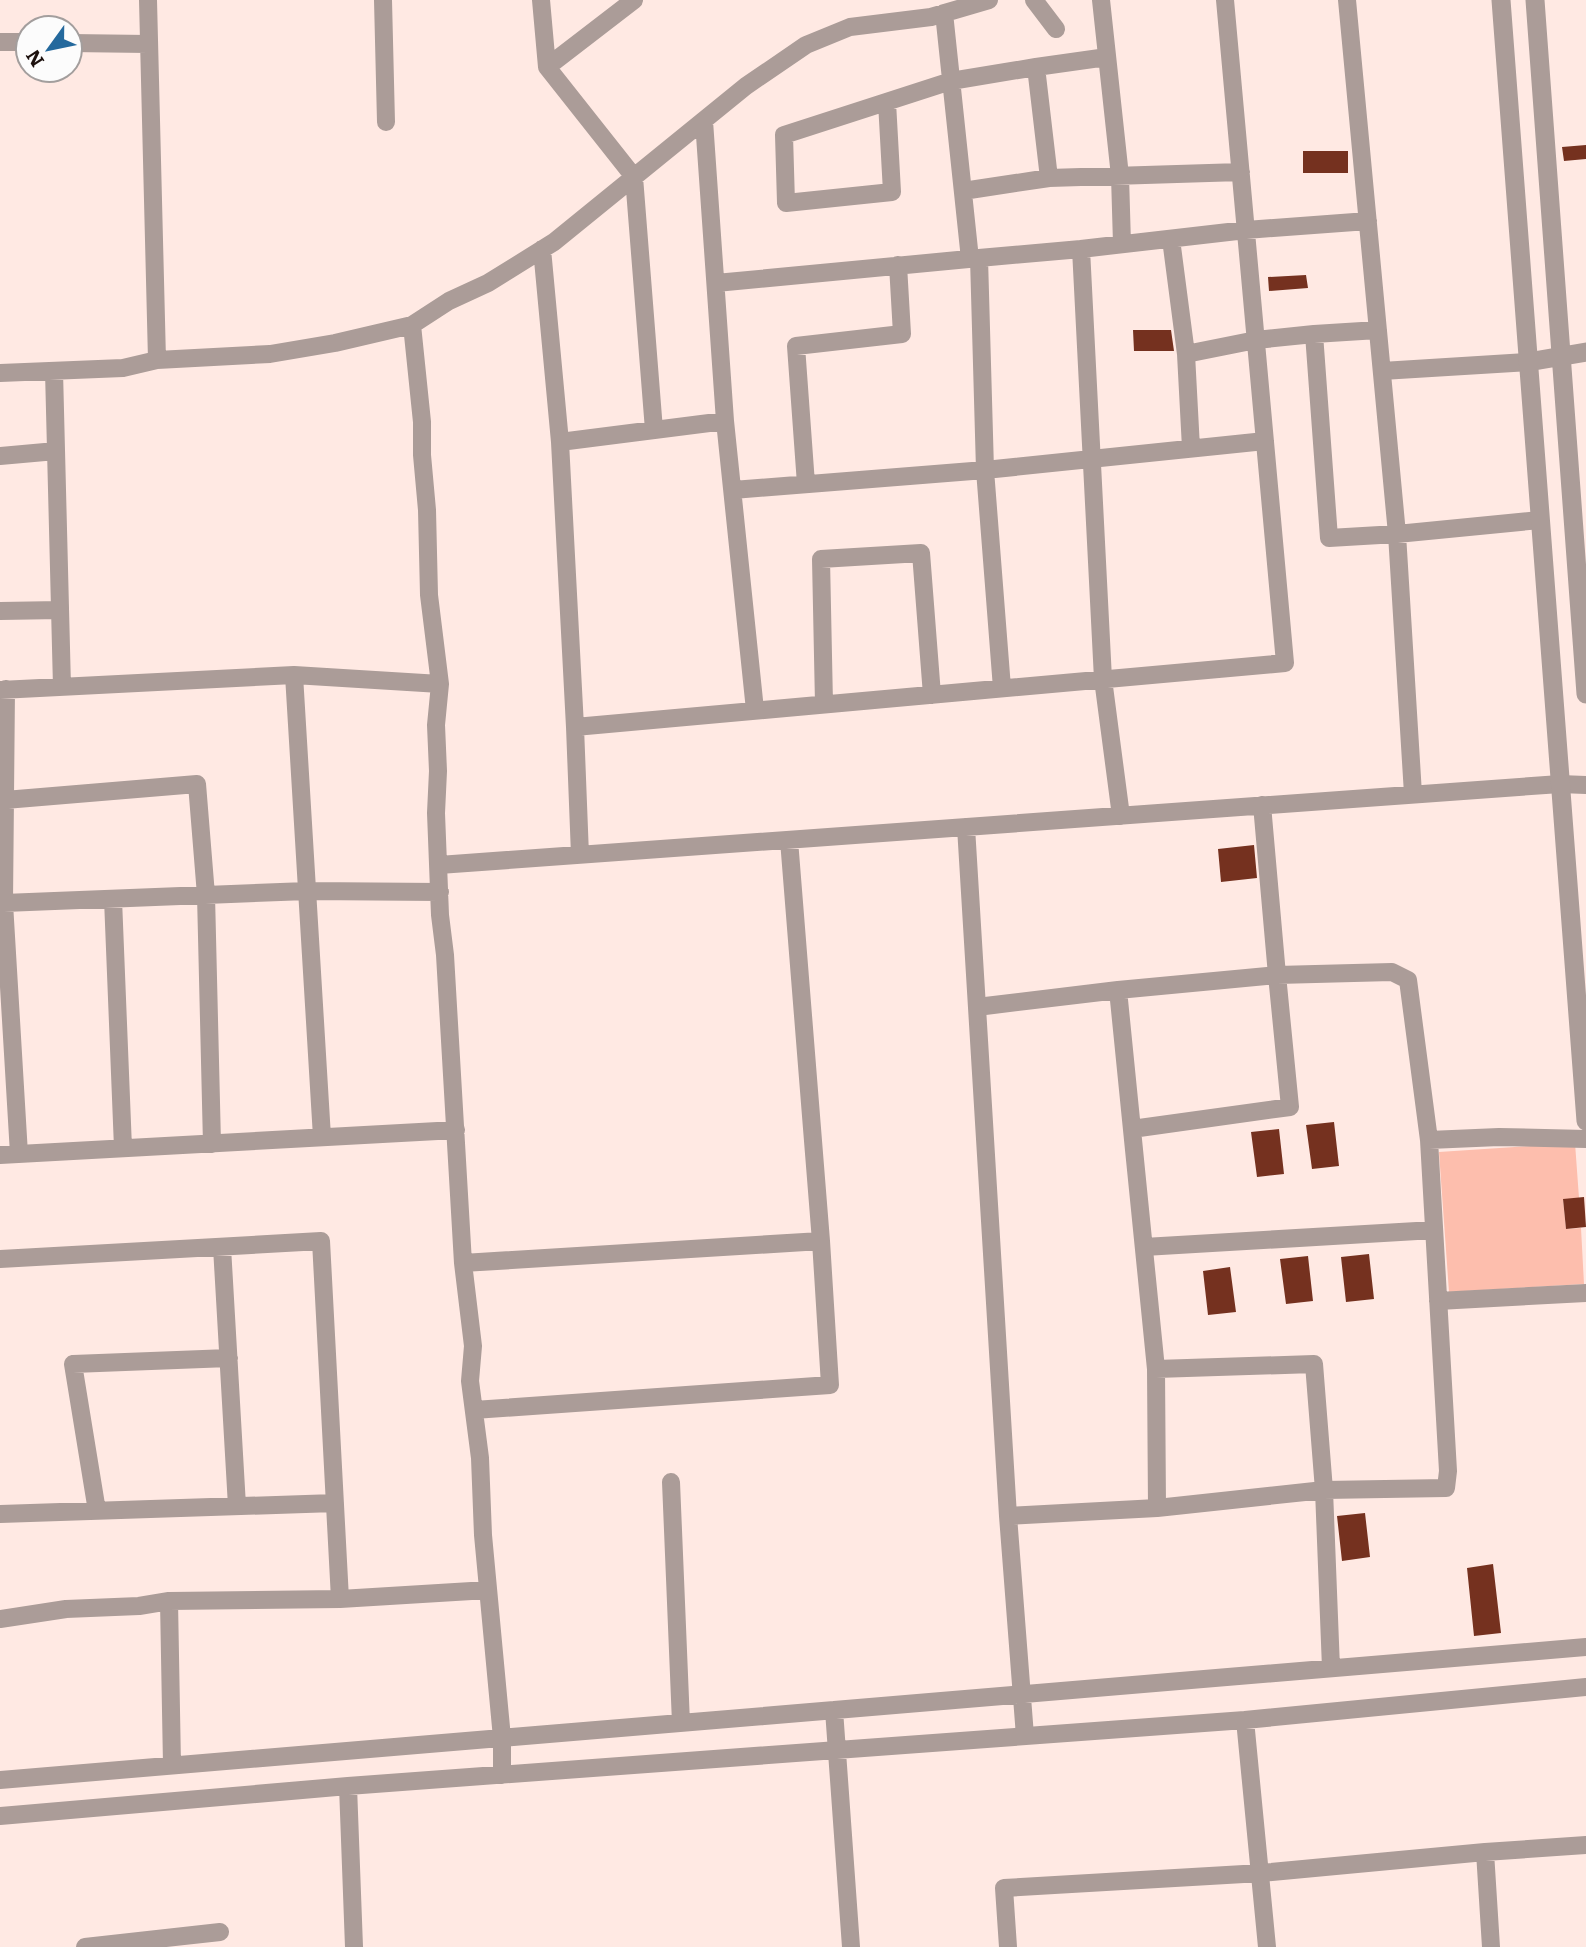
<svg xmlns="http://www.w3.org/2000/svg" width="1586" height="1947" viewBox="0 0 1586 1947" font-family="Literata,serif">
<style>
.green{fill:#fdbead}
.building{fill:#75311f}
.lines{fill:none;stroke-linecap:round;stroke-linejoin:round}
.minor{stroke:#ab9c98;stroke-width:18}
.tertiary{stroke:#ab9c98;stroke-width:19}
</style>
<rect width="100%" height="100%" fill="#ffe9e3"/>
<path class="green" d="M1575 1143 1579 1198 1563 1200 1566 1229 1581 1228 1584 1284 1449 1292 1439 1152Z"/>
<path class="building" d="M1586 145V159L1564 161 1562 147Z
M1303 151H1348V173H1303Z
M1306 275 1308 288 1269 291 1268 277Z
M1133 330H1171L1174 351H1134Z
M1254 845 1257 878 1221 882 1218 849Z
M1334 1122 1339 1166 1312 1169 1306 1125Z
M1279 1129 1284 1174 1257 1177 1251 1132Z
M1584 1197 1586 1227 1566 1229 1563 1199Z
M1369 1254 1374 1299 1346 1302 1341 1257Z
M1308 1256 1313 1301 1286 1304 1280 1259Z
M1230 1267 1236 1312 1208 1315 1203 1271Z
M1365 1513 1370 1557 1342 1561 1337 1516Z
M1493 1564 1501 1633 1474 1636 1467 1568Z"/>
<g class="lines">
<path class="minor" d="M148 0 157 360
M383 0 386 122
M541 0 547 67 634 177 654 430
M1034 0 1056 29
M1101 0 1120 176 1122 244
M1347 0 1397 534 1329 538 1314 334 1378 330
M944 13 970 259
M0 42H28
M70 43 148 44
M547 67 634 0
M1036 67 1107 57
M887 102 892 192 786 203 784 135 951 81 1036 67 1049 178 963 191
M1049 178 1241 172
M1171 239 1186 354 1256 340 1314 334
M542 249 560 442
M1081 249 1246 230 1368 221
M979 258 1081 249 1103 679 1121 816
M716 283 979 258 985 470 1265 441
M1186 354 1191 448
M54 371 62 687
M1382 371 1528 362
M0 373 123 368 157 360 270 354 335 343 412 325
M725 421 755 710
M0 456 56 451
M806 484 796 346 902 334 898 265
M733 490 985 470 1002 688
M0 611 60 610
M294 675 440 684
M0 690 294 675 322 1137
M824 704 821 559 921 553 932 695
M575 727 560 442 725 421 704 121
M1413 794 1397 534 1540 520
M5 800 197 784 206 895 212 1144
M966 827 1008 1516 1025 1736
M580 855 575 727 1285 663 1225 0
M439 865 1560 784 1586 785
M113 899 123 1148
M0 903H4L6 689
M1118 990 1277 975 1290 1107 1132 1129
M977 1007 1118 990 1156 1369
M1429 1140 1499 1137 1586 1139
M19 1154 4 903 307 891 440 892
M0 1155 456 1130
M222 1247 237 1506
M1144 1247 1434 1230
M0 1259 321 1241 340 1599 169 1601
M463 1263 821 1241 789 840
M1438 1301 1586 1293
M474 1410 830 1385 821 1241
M671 1482 681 1723
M1157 1508 1324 1490 1331 1668
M97 1511 73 1364 229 1358
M0 1514 335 1503
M1008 1516 1157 1508 1156 1369 1314 1364 1324 1490 1446 1488 1448 1471 1429 1140 1408 980 1392 972 1277 975 1262 805
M340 1599 488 1590
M0 1619 66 1609 139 1606 169 1601 172 1765
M834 1710 851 1947
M1245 1720 1267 1947
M502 1775V1738L483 1535 480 1458 470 1381 473 1346 463 1263 445 955 440 915 436 813 438 771 436 725 440 684 429 595 427 510 422 455V422L412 325 449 301 488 283 554 242 746 86 806 45 850 27 931 17 989 0
M0 1780 1586 1647
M348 1786 354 1947
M0 1816 348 1786 1245 1720 1586 1687
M85 1947 220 1932
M1008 1947 1004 1888 1261 1873 1485 1852
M1491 1947 1485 1852 1586 1845"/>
<path class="tertiary" d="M1501 0 1586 1121
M1535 0 1586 694
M1528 362 1586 352"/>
</g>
<g transform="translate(49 49) rotate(237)"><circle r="33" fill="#fcfcfc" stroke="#a39e9d" stroke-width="2"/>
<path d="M0-5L12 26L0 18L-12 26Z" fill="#24699d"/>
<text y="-10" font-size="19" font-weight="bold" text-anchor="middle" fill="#1d110e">N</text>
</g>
</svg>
